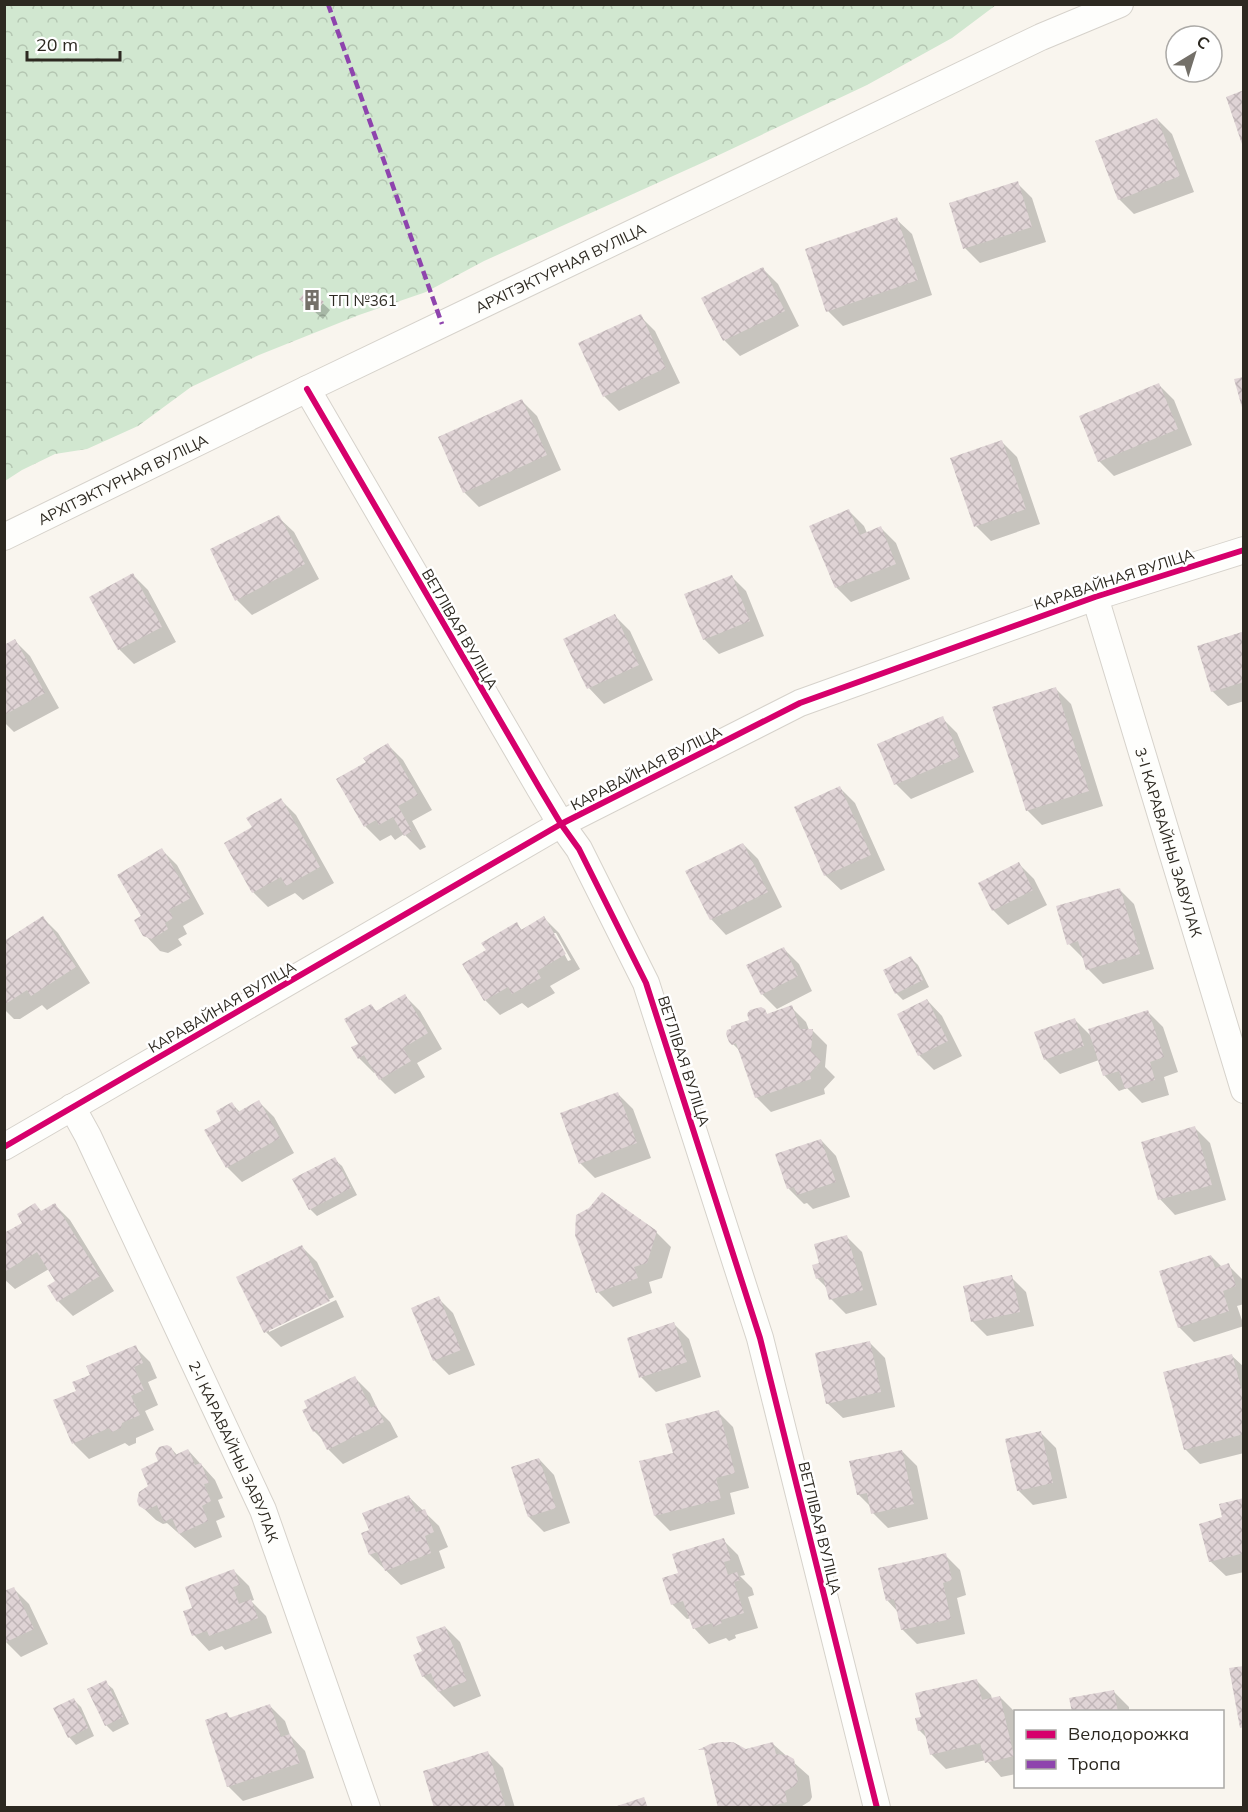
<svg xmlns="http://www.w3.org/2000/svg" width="1248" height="1812" viewBox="0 0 1248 1812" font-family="Mulish,sans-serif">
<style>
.forest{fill:url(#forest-crowns)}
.shadow{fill:#0003;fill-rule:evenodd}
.building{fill:url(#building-cross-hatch)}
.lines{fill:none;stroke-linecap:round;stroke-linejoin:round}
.street-casing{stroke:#d6d2cb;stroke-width:28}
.street{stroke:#fefefc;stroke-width:26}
.quiet{stroke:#8e44ad;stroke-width:4.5;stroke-dasharray:9 4.5;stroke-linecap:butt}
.cycleway-casing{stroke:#fff;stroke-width:10}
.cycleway{stroke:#d6006c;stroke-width:6}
.labels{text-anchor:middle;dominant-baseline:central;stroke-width:5;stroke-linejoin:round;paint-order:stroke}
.street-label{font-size:15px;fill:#2d2921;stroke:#fff}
.poi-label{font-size:15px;fill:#2d2921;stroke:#fff;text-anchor:start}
</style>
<defs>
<pattern id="forest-crowns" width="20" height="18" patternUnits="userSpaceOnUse" patternTransform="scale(1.5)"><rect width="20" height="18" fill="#d1e7d0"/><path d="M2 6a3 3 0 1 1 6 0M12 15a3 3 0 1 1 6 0" fill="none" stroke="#b4c6b2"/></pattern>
<pattern id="building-cross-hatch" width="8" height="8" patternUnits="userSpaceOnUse" patternTransform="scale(1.5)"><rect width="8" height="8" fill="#dfd3d5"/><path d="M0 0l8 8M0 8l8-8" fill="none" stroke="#c0b5b7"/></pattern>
</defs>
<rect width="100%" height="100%" fill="#f9f5ee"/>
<path class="forest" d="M5 5H996L952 38 867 85 704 162 484 261 426 292 359 315 259 355 191 387 138 426 87 449 55 454 22 470 5 481Z"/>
<path class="shadow" d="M1157 119 1172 134 1194 192 1134 214 1119 199Z
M1017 183 1032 198 1046 242 980 263 965 248Z
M896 219 912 234 932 295 843 326 828 311Z
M763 269 778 284 799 326 740 356 725 341 704 298Z
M308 290 330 310 323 319 308 306Z
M640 316 655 331 680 383 619 411 604 396Z
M1159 385 1174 400 1192 445 1114 476 1099 461Z
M522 401 537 416 561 470 479 507 464 492Z
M1002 442 1017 457 1040 524 991 541 976 526Z
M849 511 864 526 867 533 881 528 896 543 910 579 851 602 836 587Z
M278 517 294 532 319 579 252 615 237 600Z
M133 575 148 590 176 642 134 664 119 649 91 598Z
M731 576 746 591 764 636 719 654 704 639Z
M615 616 630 631 653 680 604 704 589 688 565 639Z
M1241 634 1244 636V701L1228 706 1212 691Z
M15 641 30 656 59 708 14 732 4 722V647Z
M1056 689 1071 704 1103 806 1042 825 1027 810Z
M942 718 957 733 974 772 911 799 896 784Z
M388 745 403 760 432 810 412 821 426 847 420 850 404 834 395 840 391 835 380 841 365 826 338 780 368 763Z
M840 788 855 803 885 870 841 890 825 875Z
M281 800 296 815 334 883 303 900 295 893 268 907 253 892 226 843 254 828Z
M743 844 758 859 782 907 726 935 711 919Z
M162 850 177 865 204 914 183 926 187 934 178 939 182 945 168 953 160 951 145 935 143 917Z
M1019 864 1034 879 1047 905 1008 925 993 910Z
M1119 889 1134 904 1154 969 1103 984 1088 969 1084 959 1069 944Z
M43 918 58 933 90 983 47 1010 42 1005 20 1019H14L4 1009V943Z
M544 918 559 933 580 969 550 986 555 993 528 1008 522 1003 500 1015 485 1000 488 950 516 924 522 930ZM553 933H556L571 960 568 961Z
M784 949 799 964 812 991 777 1009 762 994Z
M911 958 918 965 929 987 903 1000 896 993Z
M405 996 420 1011 442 1049 417 1063 425 1077 395 1094 380 1079 376 1072 374 1073 359 1058 360 1044 371 1005 377 1012Z
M927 1000 942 1016 962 1056 934 1070 919 1055Z
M791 1007 806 1022 809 1030H812L827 1045 825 1067 835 1077 824 1089 825 1094 771 1112 756 1097 741 1052 730 1041 764 1010 768 1015Z
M1148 1012 1163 1027 1178 1072 1164 1077 1169 1095 1142 1103 1127 1088 1119 1091 1104 1075 1099 1060 1060 1074 1045 1059 1074 1019 1092 1037Z
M618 1094 633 1109 651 1158 595 1178 580 1163Z
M259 1102 274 1117 294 1153 242 1182 227 1167 223 1122 232 1104 240 1112Z
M1195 1128 1210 1143 1226 1200 1175 1215 1160 1199Z
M821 1140 836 1156 850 1197 813 1209 807 1203 804 1204 789 1189 777 1155Z
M334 1159 342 1166 357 1195 317 1216 310 1209Z
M35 1205 42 1212 55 1205 70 1220 114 1291 73 1316 58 1301 57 1282 49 1269 15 1289 4 1279V1235L24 1223Z
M656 1232 671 1247 662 1278 649 1282 652 1293 613 1307 598 1292Z
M847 1237 862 1252 877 1305 846 1314 831 1299 828 1289 817 1278Z
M301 1246 317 1262 334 1297 269 1329V1332L336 1300 344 1317 281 1347 266 1332 238 1277Z
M1211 1256 1222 1267 1228 1265 1243 1280 1244 1304 1237 1306 1244 1326 1194 1342 1179 1327Z
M1011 1277 1026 1292 1034 1326 987 1336 972 1321Z
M438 1298 453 1313 475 1365 449 1375 434 1360Z
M674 1324 689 1339 701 1377 656 1392 641 1377Z
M869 1342 885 1358 895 1407 843 1418 827 1403Z
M135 1347 150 1362 157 1378 148 1382 158 1405 145 1411 154 1430 136 1438V1443L129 1446 125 1443 89 1459 74 1444 55 1401 78 1391 92 1376Z
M1231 1355 1244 1367V1453L1200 1464 1185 1449Z
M355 1378 370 1393 378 1410 390 1422 398 1437 343 1464 328 1449 324 1441 314 1431Z
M718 1412 733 1427 749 1488 730 1493 735 1514 670 1531 655 1516 674 1454Z
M1041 1433 1056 1448 1067 1498 1033 1505 1018 1490Z
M171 1448 177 1455 188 1450 215 1480 223 1498 218 1500 225 1517 216 1521 222 1537 195 1548 167 1523 163 1524 156 1520 140 1505 160 1462Z
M902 1451 917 1466 928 1519 888 1528 873 1513 872 1508 858 1494Z
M539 1459 554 1475 570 1523 544 1532 529 1517 513 1468Z
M409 1497 439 1526 448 1547 439 1551 445 1568 401 1585 370 1555 363 1534 371 1531Z
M1244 1499V1572L1226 1576 1210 1561 1224 1518Z
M723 1540 738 1555 745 1575 740 1576 752 1588 754 1595 748 1597 758 1628 735 1635 736 1638 729 1641 726 1638 709 1644 694 1628 691 1618 687 1619 672 1604 680 1574Z
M945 1555 960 1570 966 1595 957 1598 965 1634 917 1644 902 1629 898 1612 887 1600Z
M234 1571 249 1586 254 1600 251 1601 266 1616 272 1633 225 1650 222 1646 209 1651 194 1635 185 1612 194 1609Z
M14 1589 29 1604 48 1644 21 1657 6 1642Z
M445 1627 460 1642 481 1696 454 1707 423 1676 424 1652Z
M976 1680 991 1695 992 1699 1000 1697 1015 1712 1016 1774 1001 1777 986 1760 946 1769 931 1754 927 1738 919 1730 923 1718Z
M105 1682 113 1689 129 1724 113 1732 106 1725Z
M1114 1692 1129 1707V1712H1073Z
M74 1700 81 1707 94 1736 76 1745 69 1737Z
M270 1706 285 1721 290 1735 305 1751 314 1778 243 1801 228 1786 227 1714 231 1719Z
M773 1744 809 1776 812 1797 810 1801 799 1808H719L746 1750Z
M488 1753 503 1768 515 1808H436Z"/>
<path class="building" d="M1244 90V147H1243L1226 97Z
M1157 118 1180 176 1118 200 1095 141Z
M1018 181 1032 227 963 249 949 203Z
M897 217 918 280 826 312 805 249Z
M763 267 785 311 723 341 701 298Z
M308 288 324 302 315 313 299 299Z
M641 314 666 368 603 397 578 343Z
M1244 377V411H1243L1234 379Z
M1159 383 1178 429 1098 462 1079 416Z
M522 399 547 455 463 493 438 437Z
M1002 440 1026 509 974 527 950 458Z
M849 509 860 535 881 526 896 564 835 588 809 526Z
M279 515 305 564 235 601 210 549Z
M133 573 162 627 118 650 89 597Z
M732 575 750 621 703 640 684 594Z
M615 614 639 665 587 689 563 639Z
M1242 632 1244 638V682L1211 692 1197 646Z
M15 639 45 693 4 715V645Z
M1056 687 1089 791 1026 811 992 707Z
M943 716 960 757 894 785 877 744Z
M388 743 418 795 398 806 412 831 404 836 393 817 379 825 376 820 364 827 336 779 366 762 363 758Z
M840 786 871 855 824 876 794 807Z
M281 798 320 867 286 886 281 877 252 893 224 843 252 827 246 818Z
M743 843 768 892 710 920 685 871Z
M162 848 191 898 169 910 173 918 165 923 168 929 152 939 143 936 134 920 141 916 117 875Z
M1019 862 1033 890 992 911 978 883Z
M1120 888 1140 954 1086 970 1078 941 1067 945 1056 906Z
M43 916 76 967 31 996 27 990 4 1005V941Z
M544 916 566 954 537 971 541 978 512 994 508 987 484 1001 462 964 486 950 481 943 517 922 521 930Z
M784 947 798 976 761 995 746 965Z
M911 956 923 980 895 994 883 970Z
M405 994 428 1033 403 1048 411 1061 379 1080 364 1055 358 1059 351 1047 358 1044 344 1019 371 1004 376 1011Z
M927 999 948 1041 918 1056 897 1014Z
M792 1005 800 1029H813L811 1051 821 1061 810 1074 811 1079 755 1098 736 1043 732 1045 729 1042 726 1034 727 1030 731 1029V1026L749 1020 747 1014 750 1010 761 1007 765 1009 767 1014Z
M1148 1010 1164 1057 1150 1062 1155 1080 1125 1089 1119 1071 1103 1076 1088 1029Z
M1075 1018 1084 1046 1044 1060 1034 1032Z
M618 1092 637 1143 579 1164 560 1113Z
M259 1100 280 1138 226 1168 204 1130 221 1121 216 1111 232 1102 238 1112Z
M1195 1126 1212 1185 1158 1200 1141 1142Z
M821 1139 836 1182 797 1195 794 1187 787 1189 775 1154Z
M335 1157 351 1188 309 1210 292 1179Z
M602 1192 657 1231 647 1263 634 1267 638 1278 596 1293 575 1235 576 1215 589 1208Z
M35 1203 41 1211 55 1203 100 1276 57 1302 47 1286 55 1281 37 1252 4 1272V1233L22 1223 17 1214Z
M847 1235 863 1290 829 1300 823 1277 816 1279 812 1265 819 1263 814 1244Z
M302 1245 330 1301 264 1333 236 1277Z
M1211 1255 1215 1268 1229 1263 1236 1286 1223 1291 1229 1311 1178 1328 1159 1271Z
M1012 1275 1020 1312 971 1322 963 1286Z
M439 1296 461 1350 433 1361 411 1308Z
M674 1322 687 1362 639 1378 627 1338Z
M870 1341 881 1392 826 1404 815 1353Z
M136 1345 143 1363 134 1367 144 1390 131 1396 140 1415 122 1423 121 1428 112 1432 109 1428 72 1444 53 1400 76 1391 72 1382 90 1375 86 1366Z
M1232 1354 1244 1398V1434L1184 1450 1163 1372Z
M355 1376 371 1408 376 1405 384 1422 327 1450 317 1430 313 1432 302 1410 307 1408 304 1401Z
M719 1410 735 1473 716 1478 721 1499 654 1516 639 1461 673 1453 665 1424Z
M1041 1431 1053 1483 1017 1491 1005 1439Z
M167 1445 171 1447 175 1455 188 1449 195 1465 201 1463 209 1483 204 1484 211 1501 202 1506 208 1521 179 1534 172 1518 164 1522 157 1505 147 1510 144 1509 139 1506 137 1501 139 1492 148 1486 141 1469 158 1461 155 1454 159 1447Z
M902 1450 914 1504 871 1514 867 1493 857 1495 849 1461Z
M539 1458 556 1508 528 1517 511 1467Z
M409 1495 416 1512 425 1509 434 1532 425 1536 431 1553 385 1571 377 1552 369 1555 361 1533 369 1530 362 1513Z
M1244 1498V1553L1209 1562 1199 1524 1222 1517 1219 1504Z
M724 1538 731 1560 724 1562 728 1575 737 1572 740 1580 734 1582 744 1613 721 1620 722 1623 713 1627 712 1623 693 1629 683 1601 671 1605 662 1578 678 1573 672 1554Z
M946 1553 952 1580 943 1583 951 1619 901 1630 894 1599 886 1601 878 1568Z
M234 1569 240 1585 233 1587 239 1604 251 1599 258 1618 209 1636 207 1631 192 1636 183 1611 192 1608 185 1587Z
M14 1587 34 1629 4 1643V1591Z
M445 1626 467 1681 438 1692 431 1673 422 1677 413 1655 422 1651 416 1637Z
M1244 1666V1727L1240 1728 1229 1668Z
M977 1679 982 1700 1000 1696 1014 1756 985 1763 980 1743 930 1755 924 1730 918 1731 915 1718 921 1717 915 1693Z
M106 1680 123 1717 105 1726 87 1689Z
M1114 1690 1118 1712H1072L1069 1698Z
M74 1698 88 1728 68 1738 53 1708Z
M270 1704 281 1737 290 1734 300 1763 227 1787 205 1720 227 1712 229 1718Z
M721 1742H733L746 1749 773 1742 776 1754 787 1755 794 1759 798 1781 795 1786 785 1791 787 1802 764 1808H718L704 1750H698L710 1744Z
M488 1751 506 1808H434L423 1771Z
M644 1797 648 1808H614V1807Z"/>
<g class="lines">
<defs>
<g id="street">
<path d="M307 389 540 789 561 824 579 849 646 983 760 1338 877 1808"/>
<path id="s1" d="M4 537 307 389 1041 37 1120 4"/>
<path id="s2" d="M1095 597 1244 1090"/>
<path id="s3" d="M72 1107 88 1136 263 1510 367 1808"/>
<path d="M4 1147 561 824 800 703 1095 597 1244 550"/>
</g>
</defs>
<use href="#street" class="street-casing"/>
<use href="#street" class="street"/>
<path class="quiet" d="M328 4 442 324"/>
<defs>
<path id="cycleway" d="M307 389 540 789 561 824 579 849 646 983 760 1338 877 1808
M4 1147 561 824 800 703 1095 597 1244 550"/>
</defs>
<use href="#cycleway" class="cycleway-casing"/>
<use href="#cycleway" class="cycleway"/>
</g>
<defs>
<symbol id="building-bare" viewBox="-9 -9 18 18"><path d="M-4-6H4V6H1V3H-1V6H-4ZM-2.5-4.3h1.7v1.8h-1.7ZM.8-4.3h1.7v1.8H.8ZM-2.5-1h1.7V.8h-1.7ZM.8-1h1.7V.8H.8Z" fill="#747069" stroke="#fff" stroke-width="2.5" paint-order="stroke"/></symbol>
</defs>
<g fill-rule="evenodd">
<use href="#building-bare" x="297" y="285" width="30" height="30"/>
</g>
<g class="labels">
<g class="street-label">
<text stroke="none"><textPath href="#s1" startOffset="618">АРХІТЭКТУРНАЯ ВУЛІЦА</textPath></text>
<text stroke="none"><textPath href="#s1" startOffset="132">АРХІТЭКТУРНАЯ ВУЛІЦА</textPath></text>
<text transform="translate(1114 579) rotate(-18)">КАРАВАЙНАЯ ВУЛІЦА</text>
<text transform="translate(460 629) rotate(60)">ВЕТЛІВАЯ ВУЛІЦА</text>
<text transform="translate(646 768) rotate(-27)">КАРАВАЙНАЯ ВУЛІЦА</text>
<text stroke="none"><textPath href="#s2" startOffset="256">3-І КАРАВАЙНЫ ЗАВУЛАК</textPath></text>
<text transform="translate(222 1007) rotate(-30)">КАРАВАЙНАЯ ВУЛІЦА</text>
<text transform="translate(684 1061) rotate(72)">ВЕТЛІВАЯ ВУЛІЦА</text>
<text stroke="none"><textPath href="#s3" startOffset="381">2-І КАРАВАЙНЫ ЗАВУЛАК</textPath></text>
<text transform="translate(820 1528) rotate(76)">ВЕТЛІВАЯ ВУЛІЦА</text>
</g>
<g class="poi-label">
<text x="329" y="300">ТП №361</text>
</g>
</g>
<rect width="1248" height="1812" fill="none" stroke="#2d2921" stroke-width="12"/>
<rect x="1014" y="1710" width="210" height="78" fill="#ffffff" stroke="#aba9a6" stroke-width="1.5"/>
<rect x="1026" y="1730" width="30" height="9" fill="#d6006c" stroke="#aba9a6" stroke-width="1.5"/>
<text x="1068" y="1740" font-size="18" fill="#2d2921">Велодорожка</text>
<rect x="1026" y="1760" width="30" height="9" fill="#8e44ad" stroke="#aba9a6" stroke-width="1.5"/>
<text x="1068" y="1770" font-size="18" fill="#2d2921">Тропа</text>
<g transform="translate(1194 54) rotate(38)"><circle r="28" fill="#ffffff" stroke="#aba9a6" stroke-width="1.5"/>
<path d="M0-4.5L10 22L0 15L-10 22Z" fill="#747069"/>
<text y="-9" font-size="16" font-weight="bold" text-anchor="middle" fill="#2d2921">С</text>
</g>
<path d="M27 51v9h93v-9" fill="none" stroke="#2d2921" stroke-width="3"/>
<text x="36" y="51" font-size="18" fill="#2d2921" stroke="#ffffff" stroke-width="4.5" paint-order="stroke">20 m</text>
</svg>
